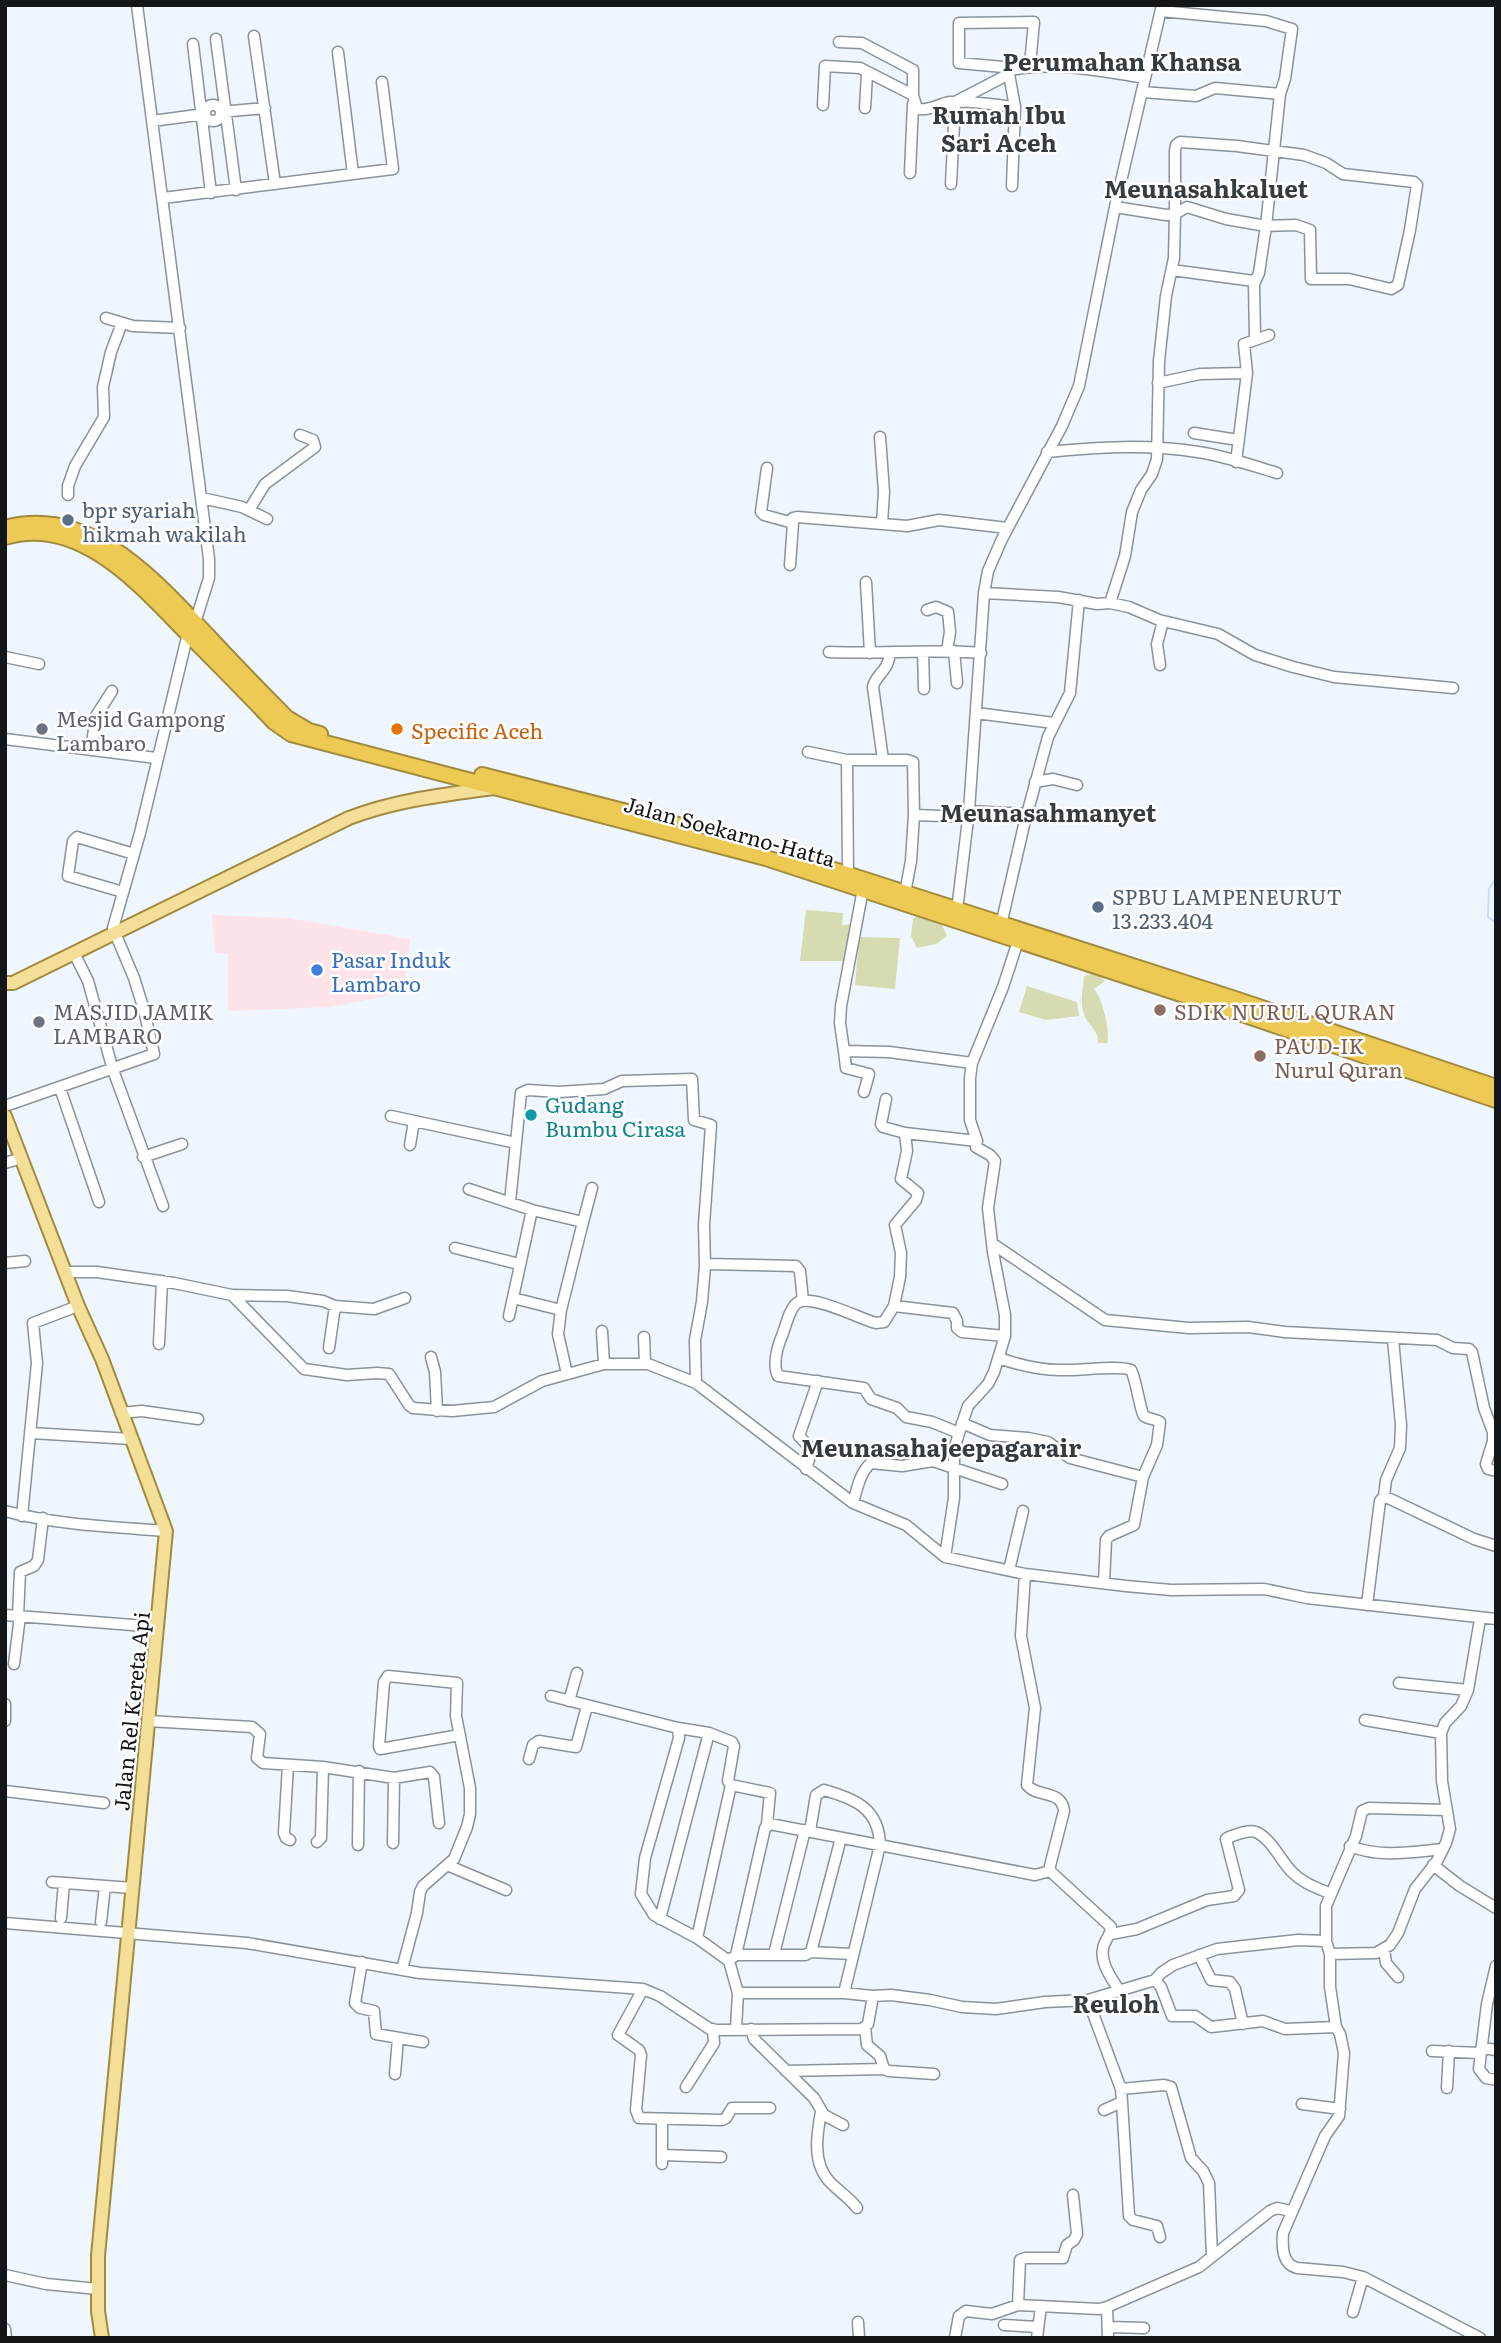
<svg xmlns="http://www.w3.org/2000/svg" width="1501" height="2343" viewBox="0 0 1501 2343" font-family="Literata,serif">
<style>
.commercial{fill:#fee4e8}
.green{fill:#d7dbb1}
.lines{fill:none;stroke-linecap:round;stroke-linejoin:round}
.stream{stroke:#c7dcfe;stroke-width:2}
.minor-casing{stroke:#8a929a;stroke-width:13}
.major-casing{stroke:#a18b3f;stroke-width:16}
.highway-casing{stroke:#a18b3f;stroke-width:18}
.minor{stroke:#fff;stroke-width:10}
.major{stroke:#f4df98;stroke-width:12}
.highway{stroke:#edca53;stroke-width:14}
.service-dot{fill:#5c6f8a;stroke:#fff;stroke-width:2.5}
.worship-dot{fill:#6b7280;stroke:#fff;stroke-width:2.5}
.food-dot{fill:#e8710a;stroke:#fff;stroke-width:2.5}
.shop-dot{fill:#3f7fe0;stroke:#fff;stroke-width:2.5}
.education-dot{fill:#8d6e63;stroke:#fff;stroke-width:2.5}
.culture-dot{fill:#0f9aa8;stroke:#fff;stroke-width:2.5}
.labels{text-anchor:middle;dominant-baseline:central;stroke-width:5;stroke-linejoin:round;paint-order:stroke}
.service-label{font-size:21px;fill:#4e5e75;stroke:#fff;text-anchor:start}
.worship-label{font-size:21px;fill:#5b616d;stroke:#fff;text-anchor:start}
.food-label{font-size:21px;fill:#c56008;stroke:#fff;text-anchor:start}
.street-label{font-size:21px;fill:#131619;stroke:#fff}
.shop-label{font-size:21px;fill:#366cbe;stroke:#fff;text-anchor:start}
.education-label{font-size:21px;fill:#785e54;stroke:#fff;text-anchor:start}
.culture-label{font-size:21px;fill:#0d838f;stroke:#fff;text-anchor:start}
.quarter-label{font-size:24px;font-weight:bold;fill:#343c42;stroke:#fff}
</style>
<rect width="100%" height="100%" fill="#eff6fe"/>
<path class="commercial" d="M212 915 287 918 410 939 404 985 383 997 330 1007 228 1011V953H215Z"/>
<path class="green" d="M806 910 843 913 842 925 856 924 849 961H800Z
M918 915 941 923 947 936 936 944 917 948 911 936 913 919Z
M859 937 900 938 895 989 855 985Z
M1096 973 1105 981 1094 989C1102 997 1111 1033 1107 1043H1098C1099 1031 1090 1027 1085 1017 1079 1003 1083 990 1084 976Z
M1027 986 1077 1002 1079 1016 1046 1020 1019 1012Z"/>
<g class="lines">
<path class="stream" d="M1496 878 1489 889 1488 917 1496 923"/>
<defs>
<path id="minor" d="M137 5 209 559V578L195 623
M1161 11 1266 21 1292 29 1285 79 1280 94
M254 36 275 184
M216 39 236 190
M839 42 862 43 913 70V95L917 109C930 111 938 104 950 102 969 100 996 105 1015 107L1009 74 1011 70C1056 61 1101 71 1145 78
M193 44 211 193
M1142 92 1196 96 1215 88 1280 94 1266 226 1259 273 1254 284 1255 338
M955 102 1009 74 1003 67 959 63V23L1034 22 1030 65
M823 105 825 66 860 68 913 95
M205 113a8 8 0 1 1 16 0a8 8 0 1 1-16 0Z
M865 108 867 74
M221 112 265 108
M152 121 205 114
M910 173 913 104
M353 174 393 169 382 82
M951 184 955 103
M1012 186 1015 107
M163 198 353 174 338 52
M1172 270 1254 281
M106 318 133 326 180 328
M1247 373 1244 344 1269 335
M1158 383 1200 374 1247 373 1236 462
M1194 433 1238 440
M880 437 884 492 882 523
M1047 452C1097 447 1148 444 1198 452 1225 456 1251 465 1277 473
M767 468 761 512 764 515 793 523
M68 495V486L75 466 104 417 103 387 111 352 122 323
M202 498 242 507 267 519
M249 510 265 484 315 447 313 440 300 435
M790 565 793 523V518L797 517 907 526 939 520 1007 528
M866 582 870 653
M984 593 1058 597 1097 604 1110 603 1129 607 1159 620 1218 634 1255 655 1293 667 1334 677 1453 688
M1110 603 1125 556 1132 512 1141 490 1152 474 1157 459 1159 361 1166 296 1174 258 1175 214 1187 207 1226 219 1266 226 1296 225 1310 230 1311 279H1349L1391 289 1398 285 1410 230 1417 185 1414 182 1343 174 1326 163 1304 155 1237 146 1180 142 1176 145 1175 151V214L1166 215 1115 207
M927 610 936 607 948 612 950 632 947 651
M954 651 957 683
M829 652C880 654 930 649 981 653
M923 652 924 689
M5 657 39 664
M1160 665 1157 644 1163 621
M976 713 1054 723
M5 739 156 758
M91 750 96 716 112 691
M808 752 847 760H907L913 762 914 815
M847 760 848 873
M883 760 873 687C876 673 888 673 890 653
M1035 782 1053 779 1077 785
M969 811 1027 814
M863 889 841 1006 840 1023 844 1051 889 1052 972 1063
M123 892 68 876 73 841 77 837 134 854
M905 893 911 861 914 815 968 817
M957 910 969 811 984 593 988 571 1002 539 1062 426 1079 386 1115 207 1162 5
M1001 925 1024 825 1048 737 1070 693 1079 600
M74 953 88 981 113 1070 163 1206
M844 1051 846 1068 869 1074 864 1092
M60 1088 99 1202
M886 1099 881 1124 883 1127 905 1133 907 1151 901 1179 918 1193 916 1200 895 1225 901 1253 900 1277 894 1306
M5 1106 154 1054 144 1010 134 978 113 928 140 833 188 633
M391 1116 516 1143
M905 1133 977 1141
M410 1145 414 1121
M143 1157 182 1144
M5 1163 22 1158
M469 1189 532 1210 583 1222 561 1310 558 1334 567 1374
M510 1202 521 1093 528 1090 559 1092 604 1089 622 1081 692 1079 694 1120 711 1125 704 1225 705 1266
M583 1222 592 1188
M993 1244 1105 1320 1189 1328 1248 1327 1285 1332 1437 1340 1453 1348 1469 1349 1472 1352 1484 1408 1493 1432V1441L1486 1464 1488 1469 1496 1471
M455 1248 519 1264
M5 1263 25 1261
M65 1272H97L174 1283 232 1295 304 1369 347 1375 377 1373 389 1374 409 1405 413 1408 452 1411 494 1407 542 1381 604 1364H648L696 1383 853 1503 906 1525 945 1557 1025 1574 1126 1586 1171 1590 1264 1589 1307 1598 1496 1619
M232 1295 287 1296 323 1301 335 1306 374 1309 405 1298
M513 1298 561 1310
M509 1316 532 1210
M602 1331 604 1364
M644 1337 645 1363
M159 1344 162 1281
M329 1348 335 1306
M431 1357 435 1372 437 1411
M999 1358C1019 1365 1038 1370 1059 1370 1075 1371 1120 1365 1131 1370 1136 1379 1141 1414 1144 1416 1148 1419 1156 1419 1160 1422L1157 1445 1143 1477
M696 1383 695 1340 702 1302 705 1266 708 1264 796 1266 800 1271 803 1301
M121 1413 142 1411 198 1419
M962 1423 990 1435 1028 1438 1048 1442 1070 1458 1143 1477 1134 1525 1109 1536 1106 1540 1104 1583
M31 1433 131 1439
M959 1433 932 1422 906 1417 897 1408 871 1399 864 1388 778 1376C772 1364 778 1345 783 1333 786 1325 790 1308 797 1303 811 1293 860 1319 876 1323L884 1322 894 1306 953 1313 957 1321V1328L962 1332 1005 1336
M806 1469 812 1450 799 1436 818 1381
M1384 1496 1386 1480 1400 1448 1401 1425 1393 1339
M853 1503C857 1489 860 1472 871 1463L902 1466 933 1461 1002 1484
M5 1511C57 1525 113 1527 166 1531
M22 1516 37 1363 33 1323 78 1306
M945 1557 954 1498V1450L959 1433 968 1406 988 1384 994 1372 1005 1336V1315L993 1252 988 1208 995 1161 990 1155 976 1147 977 1141 970 1120V1078L972 1063 1003 987 1018 941
M1009 1570 1023 1511
M1025 1574 1021 1636 1035 1708 1027 1785C1037 1798 1062 1789 1064 1811L1050 1866V1871L1111 1927C1111 1936 1104 1940 1103 1949 1100 1964 1113 1980 1120 1992
M1367 1605 1380 1501 1384 1496 1474 1539 1496 1546
M5 1615 158 1627
M18 1616 20 1572 34 1566 38 1560 43 1518
M14 1664 20 1616
M1399 1683 1468 1690
M551 1696 678 1728 679 1738 645 1858 641 1894 654 1915 697 1938 729 1961 738 1993 736 2029
M569 1701 577 1673
M5 1704V1721
M1365 1720 1441 1733
M148 1721 252 1727 260 1734 257 1758 263 1763 323 1767 394 1778 430 1772 434 1777 439 1823
M678 1728 709 1733 732 1742 734 1746 728 1781 731 1785 770 1793 767 1824
M529 1759 533 1745 539 1741 576 1747 587 1706
M288 1765 284 1833 286 1838 290 1840
M5 1791 104 1803
M810 1831 816 1795 824 1790C856 1799 879 1809 880 1845L844 1993
M317 1842 321 1838 323 1767
M393 1843 394 1778
M358 1845 359 1771
M1350 1846C1380 1858 1411 1852 1443 1849
M447 1865 506 1890
M1433 1865 1460 1886 1496 1908
M52 1882 132 1888
M61 1918 64 1883
M660 1919 709 1733
M101 1922 105 1886
M5 1923 247 1943 420 1973 643 1989 660 1996 710 2029 716 2030 862 2029 868 2024 873 1996 891 1995 930 2000 962 2007 996 2009 1045 2002 1088 2000 1155 1980 1161 1987 1172 2016H1195L1211 2027 1263 2021 1285 2029 1336 2027 1340 2034 1344 2053 1339 2116 1325 2136 1283 2233C1282 2247 1282 2264 1297 2268L1343 2272 1363 2277 1480 2338
M1111 1934 1137 1929 1207 1900 1234 1896 1239 1890 1226 1839 1229 1837C1236 1835 1248 1829 1256 1832 1272 1839 1281 1862 1293 1873 1304 1884 1318 1888 1331 1894
M697 1938 731 1785
M1326 1941V1906L1356 1836 1362 1811 1369 1808 1446 1810
M1384 1949 1386 1963 1398 1977
M811 1952 852 1954
M774 1954 805 1830
M1330 1954 1376 1953 1390 1945 1398 1933 1415 1889 1437 1861 1446 1843 1450 1829 1442 1781 1441 1733 1445 1723 1461 1706 1468 1690 1480 1619
M736 1955 765 1828 770 1824 1035 1875 1050 1871
M1199 1955 1211 1980 1230 1982 1235 1989 1243 2024
M732 1958 736 1955H805L811 1952 841 1838
M362 1962 355 2003 360 2008 374 2011 376 2034 423 2042
M1496 1966 1487 2004 1479 2069 1486 2078 1496 2080
M402 1969 417 1913 420 1892 423 1886 454 1859 467 1827 470 1814V1788L456 1716 457 1683 388 1676 384 1682 379 1746 380 1749 460 1735
M1155 1980 1161 1973 1173 1965 1217 1949 1298 1940 1326 1941 1330 1954V1987L1336 2027
M643 1989 618 2035 639 2050 641 2055 636 2110 639 2118 722 2120 726 2118 732 2108H770
M738 1993H844L873 1996
M1088 2000 1121 2089 1122 2102 1104 2110
M865 2027 867 2045 880 2056 884 2069 889 2071 934 2074
M751 2029 754 2039 814 2098 824 2115 843 2125
M1483 2048 1496 2050
M1432 2051 1480 2053
M786 2071 884 2069
M395 2074 398 2038
M686 2087 714 2043 713 2029
M1447 2088 1449 2051
M1121 2089 1164 2085 1171 2087 1191 2158 1203 2171 1209 2183 1212 2256
M1122 2102 1129 2216 1133 2220 1157 2226 1160 2237
M1302 2104 1340 2109
M821 2112C817 2134 812 2162 829 2181 838 2191 849 2197 857 2208
M662 2120V2164
M663 2155 721 2157
M5 2275 46 2284 98 2289
M1018 2305 1020 2260 1025 2258H1063L1067 2245 1074 2240 1077 2234 1073 2195
M1107 2307 1108 2338
M1353 2312 1363 2277
M858 2322 859 2338
M1004 2325 1038 2327
M1109 2327 1144 2328
M5 2329 6 2338
M955 2338 959 2316 966 2311 992 2314 1018 2305 1099 2309 1107 2307 1199 2267 1270 2211 1277 2208 1291 2211
M1037 2338 1041 2306"/>
<path id="major" d="M5 983H13L349 818C396 800 443 795 493 788
M5 1116 78 1306 102 1359 166 1531 98 2256V2311L102 2338"/>
<path id="highway" d="M5 528C91 505 155 581 208 636 234 664 260 691 287 718L309 731 320 734
M5 537C80 514 142 587 188 634 217 663 246 692 274 722L291 734 766 858 1239 1013 1496 1100
M482 775 690 828
M800 859 1235 999 1496 1087"/>
</defs>
<use href="#minor" class="minor-casing"/>
<use href="#major" class="major-casing"/>
<use href="#highway" class="highway-casing"/>
<use href="#minor" class="minor"/>
<use href="#major" class="major"/>
<use href="#highway" class="highway"/>
</g>
<g class="service-dot">
<circle cx="68" cy="520" r="7"/>
<circle cx="1098" cy="907" r="7"/>
</g>
<g class="worship-dot">
<circle cx="42" cy="729" r="7"/>
<circle cx="39" cy="1022" r="7"/>
</g>
<circle class="food-dot" cx="397" cy="729" r="7"/>
<circle class="shop-dot" cx="317" cy="970" r="7"/>
<g class="education-dot">
<circle cx="1160" cy="1010" r="7"/>
<circle cx="1260" cy="1056" r="7"/>
</g>
<circle class="culture-dot" cx="531" cy="1115" r="7"/>
<g class="labels">
<g class="service-label">
<text x="82" y="508">bpr syariah<tspan x="82" dy="24">hikmah wakilah</tspan></text>
<text x="1112" y="895">SPBU LAMPENEURUT<tspan x="1112" dy="24">13.233.404</tspan></text>
</g>
<g class="worship-label">
<text x="56" y="717">Mesjid Gampong<tspan x="56" dy="24">Lambaro</tspan></text>
<text x="53" y="1010">MASJID JAMIK<tspan x="53" dy="24">LAMBARO</tspan></text>
</g>
<g class="food-label">
<text x="411" y="729">Specific Aceh</text>
</g>
<g class="street-label">
<text transform="translate(730 830) rotate(15)">Jalan Soekarno-Hatta</text>
<text transform="translate(130 1711) rotate(-84)">Jalan Rel Kereta Api</text>
</g>
<g class="shop-label">
<text x="331" y="958">Pasar Induk<tspan x="331" dy="24">Lambaro</tspan></text>
</g>
<g class="education-label">
<text x="1174" y="1010">SDIK NURUL QURAN</text>
<text x="1274" y="1044">PAUD-IK<tspan x="1274" dy="24">Nurul Quran</tspan></text>
</g>
<g class="culture-label">
<text x="545" y="1103">Gudang<tspan x="545" dy="24">Bumbu Cirasa</tspan></text>
</g>
<g class="quarter-label">
<text x="1122" y="60">Perumahan Khansa</text>
<text x="999" y="113">Rumah Ibu<tspan x="999" dy="28">Sari Aceh</tspan></text>
<text x="1206" y="187">Meunasahkaluet</text>
<text x="1048" y="811">Meunasahmanyet</text>
<text x="941" y="1446">Meunasahajeepagarair</text>
<text x="1116" y="2002">Reuloh</text>
</g>
</g>
<rect width="1501" height="2343" fill="none" stroke="#131619" stroke-width="14"/>
</svg>
